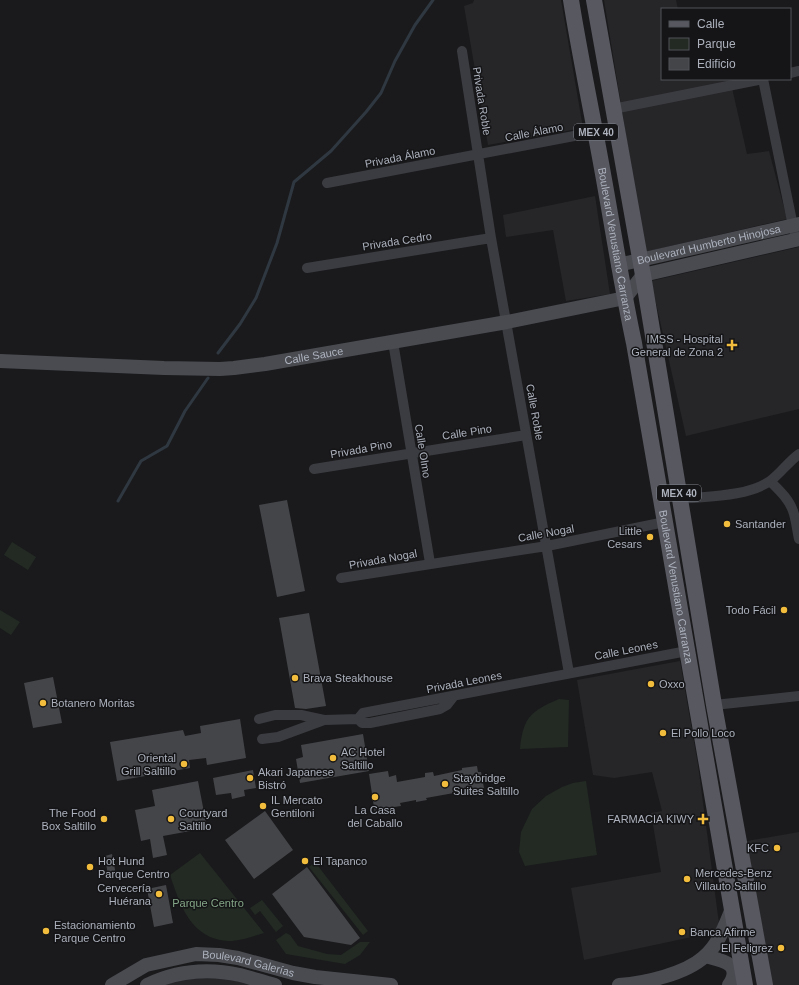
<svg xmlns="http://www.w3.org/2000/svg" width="799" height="985" viewBox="0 0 799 985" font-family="Helvetica,sans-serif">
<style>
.built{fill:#262629}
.green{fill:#222a23}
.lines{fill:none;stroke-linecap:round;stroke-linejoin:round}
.stream{stroke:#2f3841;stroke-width:3}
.building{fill:#444549}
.street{stroke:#3b3c41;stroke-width:10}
.secondary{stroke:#494b51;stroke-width:14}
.primary{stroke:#575860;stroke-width:16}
.poi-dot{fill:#f2bc3c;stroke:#151517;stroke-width:1.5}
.labels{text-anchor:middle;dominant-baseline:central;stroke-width:3;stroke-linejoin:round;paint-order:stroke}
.shield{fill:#151517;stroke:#7f828a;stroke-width:1}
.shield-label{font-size:10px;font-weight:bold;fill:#acb1bc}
.street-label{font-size:11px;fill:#acb1bc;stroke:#151517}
.poi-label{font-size:11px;fill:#acb1bc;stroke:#151517;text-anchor:start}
.park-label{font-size:11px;fill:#84a687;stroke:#151517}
</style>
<rect width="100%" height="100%" fill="#1a1a1c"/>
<path class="built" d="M474 0H561L583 128 488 145 464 6 473 3Z
M604 0H676L678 9H662V79H730L747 154 769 151 787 219 645 252Z
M595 196 610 294 566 301 553 230 506 237 503 215Z
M799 247V409L686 436 651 281Z
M680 661 698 765 720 931 584 960 571 888 661 872 651 813 662 811 652 772 614 778 593 775 577 680Z
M799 832V985H771L747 841Z
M218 977 256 985H161L183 979Z"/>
<path class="green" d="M12 542 36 557 28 570 4 555Z
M0 610 20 622 11 635 0 628Z
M559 699 569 700 568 747 520 749C523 717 531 711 559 699Z
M586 781 597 855 525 866 519 852 521 832 532 809 546 796 562 787 573 783Z
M200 853 264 933C253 936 241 941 228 941 191 939 180 905 170 875Z
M315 862 368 931 363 935 309 867Z
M262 900 283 926 276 932 260 911 255 915 250 908Z
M286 933 290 935 298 946 327 954 341 955 360 942H370L360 955 345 964 286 954 276 940Z"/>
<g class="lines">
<path class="stream" d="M218 353 240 324 256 298 277 243 294 182 331 151 366 112 381 93 395 61 415 25 433 0
M118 501 141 461 167 446 185 411 208 378"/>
</g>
<path class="building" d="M287 500 305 591 277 597 259 505Z
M309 613 326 706 306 709 295 708 279 618Z
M53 677 62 723 33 728 24 683Z
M240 719 246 758 207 765 206 758 189 760 190 768 117 781 110 742 183 730 185 736 201 733 200 726Z
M363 734 369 771 300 783 296 759 303 757 301 745Z
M477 766 478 772H481L484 788 478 789V791L466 793 465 791 426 798 427 800 416 802V800L400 803 401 806 394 807V811L375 814 369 774 388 771 389 777 396 775 397 782 425 777V773L433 772 434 776 462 770V768Z
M253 770 256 788 244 790 245 796 232 799 231 793 216 795 213 778Z
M198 781 207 828 163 836 167 855 153 858 150 839 141 841 135 810 155 806 152 790Z
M265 811 293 850 254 879 225 840Z
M112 854 116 875 108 876 105 856Z
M307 867 360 938 351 945 304 937 272 894Z
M166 885 173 923 154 927 147 889Z"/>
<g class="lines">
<path class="street" d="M462 51 491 238 569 673
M790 73 799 71
M613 109 763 79 794 231
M327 183 595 132
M307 268 491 238
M393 342 430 563
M314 469 526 435
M770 481C779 490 789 499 793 511 796 519 797 530 799 539
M680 499C706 496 747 497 770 481 780 474 788 462 799 454
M341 578 547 546 665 522
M454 696 447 705 440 709 370 723H362L358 719 363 713 687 651
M714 705 799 696
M259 719 275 715H301L324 720 358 719
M262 739 278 737 324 720"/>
<g class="secondary">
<path id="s1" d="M618 265 799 224"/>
<path id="s2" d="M0 361 164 368 220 369 234 368 265 364 507 322 625 298 643 275 799 239"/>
<path d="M705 956C720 960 744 963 729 985"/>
<path id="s3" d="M112 985 146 965 196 954 219 955 238 958 293 973 315 977 391 985"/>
<path d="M147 985C176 971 208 968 240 975 252 978 263 982 275 985"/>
<path d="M619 985C645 983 685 974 704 957 718 945 724 928 731 911"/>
</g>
<g class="primary">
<path id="s4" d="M571 0C578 44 587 88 595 131 609 202 619 273 634 343L745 985"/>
<path d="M594 0 643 275 714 705 765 985"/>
</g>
</g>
<g class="poi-dot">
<path d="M730 339h4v4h4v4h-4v4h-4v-4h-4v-4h4z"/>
<circle cx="727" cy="524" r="4"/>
<circle cx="650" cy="537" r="4"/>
<circle cx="784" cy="610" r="4"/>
<circle cx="295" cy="678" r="4"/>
<circle cx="651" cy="684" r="4"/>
<circle cx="43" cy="703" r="4"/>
<circle cx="663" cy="733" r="4"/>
<circle cx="333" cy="758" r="4"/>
<circle cx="184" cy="764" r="4"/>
<circle cx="250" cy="778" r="4"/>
<circle cx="445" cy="784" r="4"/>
<circle cx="375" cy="797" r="4"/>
<circle cx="263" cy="806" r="4"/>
<circle cx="104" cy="819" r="4"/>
<circle cx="171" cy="819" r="4"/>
<path d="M701 813h4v4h4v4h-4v4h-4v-4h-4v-4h4z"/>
<circle cx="777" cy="848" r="4"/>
<circle cx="305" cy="861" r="4"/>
<circle cx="90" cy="867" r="4"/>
<circle cx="687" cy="879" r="4"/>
<circle cx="159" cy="894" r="4"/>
<circle cx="46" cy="931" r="4"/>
<circle cx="682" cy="932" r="4"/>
<circle cx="781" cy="948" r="4"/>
</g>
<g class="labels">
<g class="shield">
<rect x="574" y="124" width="44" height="16" rx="3"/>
<rect x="657" y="485" width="44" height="16" rx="3"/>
</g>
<g class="shield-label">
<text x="596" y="132">MEX 40</text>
<text x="679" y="493">MEX 40</text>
</g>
<g class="street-label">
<text transform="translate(482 101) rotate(81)">Privada Roble</text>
<text transform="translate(534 132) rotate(-11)">Calle Álamo</text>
<text transform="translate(400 157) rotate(-11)">Privada Álamo</text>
<text transform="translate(397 241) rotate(-9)">Privada Cedro</text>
<text stroke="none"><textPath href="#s4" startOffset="248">Boulevard Venustiano Carranza</textPath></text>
<text stroke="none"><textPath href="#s1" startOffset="93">Boulevard Humberto Hinojosa</textPath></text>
<text stroke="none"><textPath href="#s2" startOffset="315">Calle Sauce</textPath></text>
<text transform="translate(535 412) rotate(80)">Calle Roble</text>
<text transform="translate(467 432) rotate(-9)">Calle Pino</text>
<text transform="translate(361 449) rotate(-10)">Privada Pino</text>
<text transform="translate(423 451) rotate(81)">Calle Olmo</text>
<text transform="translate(546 533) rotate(-10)">Calle Nogal</text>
<text transform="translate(383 559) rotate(-10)">Privada Nogal</text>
<text stroke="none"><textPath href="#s4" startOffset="596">Boulevard Venustiano Carranza</textPath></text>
<text transform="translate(626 650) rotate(-11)">Calle Leones</text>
<text transform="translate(464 682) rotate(-11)">Privada Leones</text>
<text stroke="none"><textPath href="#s3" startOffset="144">Boulevard Galerías</textPath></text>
</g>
<g class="poi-label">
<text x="723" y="339" text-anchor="end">IMSS - Hospital<tspan x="723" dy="13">General de Zona 2</tspan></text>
<text x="735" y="524">Santander</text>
<text x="642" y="531" text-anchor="end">Little<tspan x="642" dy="13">Cesars</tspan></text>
<text x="776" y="610" text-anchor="end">Todo Fácil</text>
<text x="303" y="678">Brava Steakhouse</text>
<text x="659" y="684">Oxxo</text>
<text x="51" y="703">Botanero Moritas</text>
<text x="671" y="733">El Pollo Loco</text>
<text x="341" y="752">AC Hotel<tspan x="341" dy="13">Saltillo</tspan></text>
<text x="176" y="758" text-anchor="end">Oriental<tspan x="176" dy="13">Grill Saltillo</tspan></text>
<text x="258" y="772">Akari Japanese<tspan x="258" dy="13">Bistró</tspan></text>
<text x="453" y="778">Staybridge<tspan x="453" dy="13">Suites Saltillo</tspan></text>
<text x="271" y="800">IL Mercato<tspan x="271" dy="13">Gentiloni</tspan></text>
<text x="375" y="810" text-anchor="middle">La Casa<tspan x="375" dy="13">del Caballo</tspan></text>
<text x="96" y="813" text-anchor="end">The Food<tspan x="96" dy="13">Box Saltillo</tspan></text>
<text x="179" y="813">Courtyard<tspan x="179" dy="13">Saltillo</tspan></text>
<text x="694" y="819" text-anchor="end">FARMACIA KIWY</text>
<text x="769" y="848" text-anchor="end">KFC</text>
<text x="98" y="861">Hot Hund<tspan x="98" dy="13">Parque Centro</tspan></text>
<text x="313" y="861">El Tapanco</text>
<text x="695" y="873">Mercedes-Benz<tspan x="695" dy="13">Villauto Saltillo</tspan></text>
<text x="151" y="888" text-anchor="end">Cervecería<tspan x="151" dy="13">Huérana</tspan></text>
<text x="54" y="925">Estacionamiento<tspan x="54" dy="13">Parque Centro</tspan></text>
<text x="690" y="932">Banca Afirme</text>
<text x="773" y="948" text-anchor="end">El Feligrez</text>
</g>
<g class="park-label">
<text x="208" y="903">Parque Centro</text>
</g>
</g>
<rect x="661" y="8" width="130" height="72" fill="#151517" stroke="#515359"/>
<rect x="669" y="21" width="20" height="6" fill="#575860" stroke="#515359"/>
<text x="697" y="28" font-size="12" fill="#acb1bc">Calle</text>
<rect x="669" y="38" width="20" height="12" fill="#222a23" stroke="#515359"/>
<text x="697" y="48" font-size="12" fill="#acb1bc">Parque</text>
<rect x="669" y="58" width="20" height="12" fill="#444549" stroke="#515359"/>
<text x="697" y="68" font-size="12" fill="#acb1bc">Edificio</text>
</svg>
